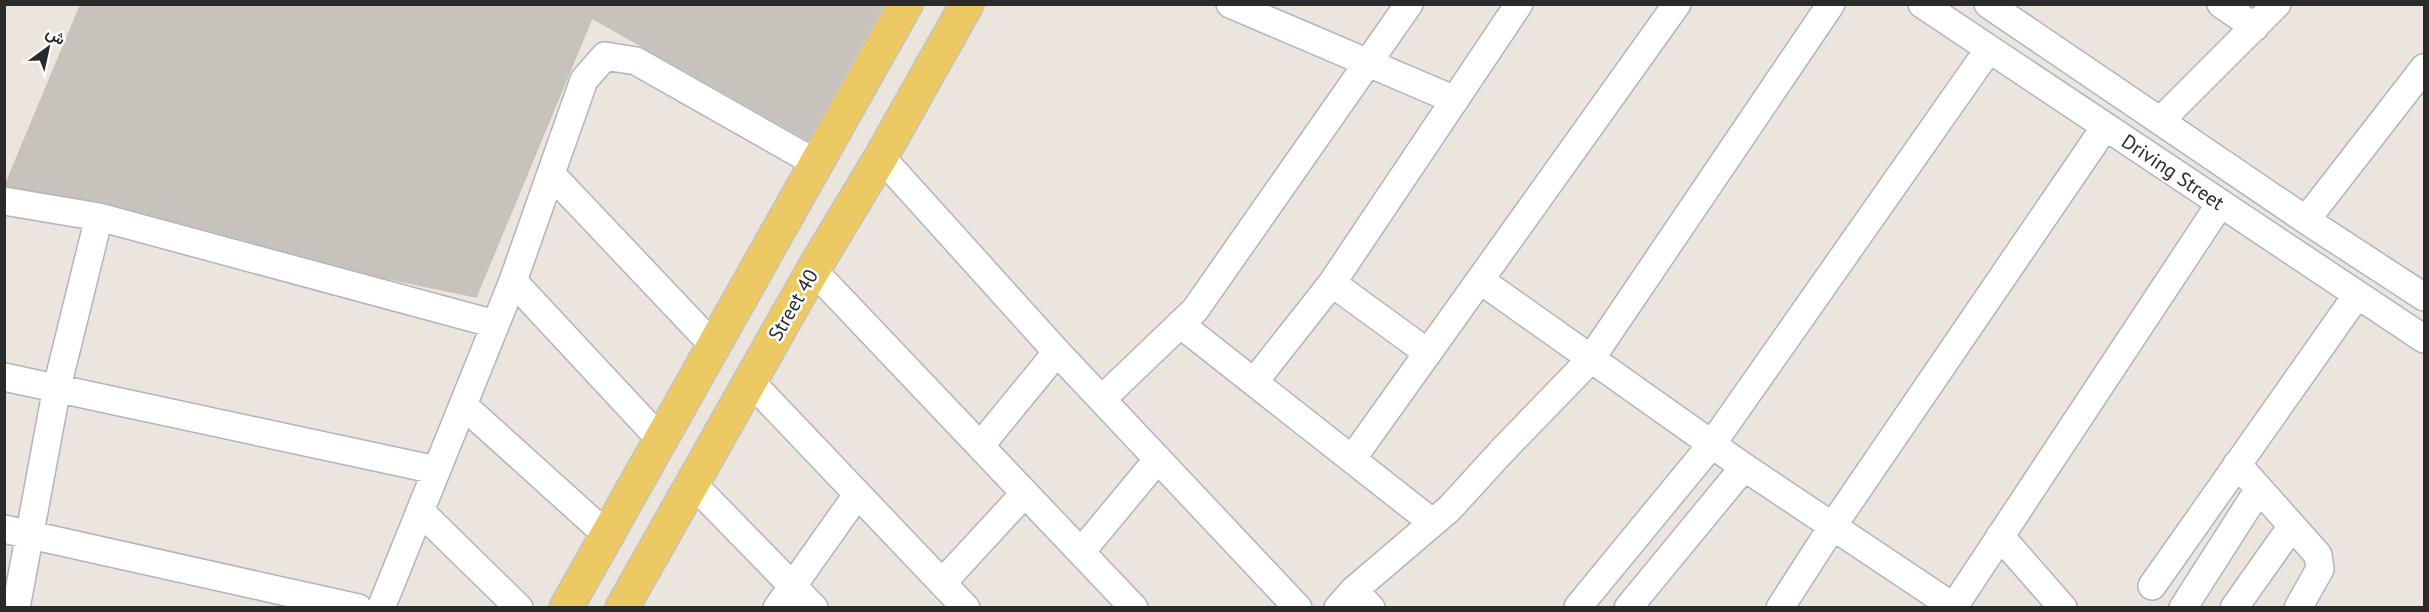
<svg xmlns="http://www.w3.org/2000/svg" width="2429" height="612" viewBox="0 0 2429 612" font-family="'PT Sans',Vazirmatn,sans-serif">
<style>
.building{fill:#c7c2bc;stroke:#c7c1b7;stroke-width:1.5}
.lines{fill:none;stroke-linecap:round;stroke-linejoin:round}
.minor-casing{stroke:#b0b4be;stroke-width:30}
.major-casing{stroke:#c3c3c3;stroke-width:36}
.minor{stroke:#fff;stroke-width:27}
.major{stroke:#ecc962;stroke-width:33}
.labels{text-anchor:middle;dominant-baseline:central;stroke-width:5;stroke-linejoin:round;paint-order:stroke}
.street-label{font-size:20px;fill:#2a2a2a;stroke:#fff}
</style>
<rect width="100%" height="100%" fill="#ece5dd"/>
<path class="building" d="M81 4H884L808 140 592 18 476 297 385 278 103 202 5 186Z"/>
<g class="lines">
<defs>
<path id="minor" d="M1230 4 1455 100
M1922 4 2424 339
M1988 4 2306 220 2424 297
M2221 4 2255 27
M2160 121 2277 4
M881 157 1057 352 1298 608
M552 175 714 346
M4 201 99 217 495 324
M2306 220 2424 68
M813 270 1134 608
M1480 280 1744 467 1955 608
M513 281 661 440
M1332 283 1428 353
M1180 324 1433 523
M4 377 436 470
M750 381 966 608
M1254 382 1332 283 1519 4
M1102 399 1195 310 1409 4
M463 405 607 535
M980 446 1057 352
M1352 459 1677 4
M2237 464 2318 555 2320 569 2298 608
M692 483 814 608
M420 511 519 608
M4 529 358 608
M2000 536 2063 608
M1081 552 1158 459
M942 583 1025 493
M2152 586 2357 295
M1354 590 1371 608
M1578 607 1712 444 1989 49
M16 608 57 387 99 217
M381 608 513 281 584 80 605 56 636 61 816 163
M777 608 857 495
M1338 608 1354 590 1449 509 1502 451 1590 360 1831 4
M1628 608 1744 467
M1780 608 1832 527 2105 127
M1953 608 2220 204
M2183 608 2259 489
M2234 608 2292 526"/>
<path id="major" d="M566 608 906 4
M622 608 813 270 881 157 967 4"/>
</defs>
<use href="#minor" class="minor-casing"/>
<use href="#major" class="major-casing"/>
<use href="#minor" class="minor"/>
<use href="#major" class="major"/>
</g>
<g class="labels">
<g class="street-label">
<text transform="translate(2173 172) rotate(34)">Driving Street</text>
<text transform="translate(793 305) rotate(-60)">Street 40</text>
</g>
</g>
<rect width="2429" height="612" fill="none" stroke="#2a2a2a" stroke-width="12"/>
<g transform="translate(48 48) rotate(33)" stroke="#ffffff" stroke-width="4.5" paint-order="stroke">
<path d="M0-4.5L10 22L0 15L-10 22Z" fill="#2a2a2a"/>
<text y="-9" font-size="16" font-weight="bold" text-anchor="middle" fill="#2a2a2a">ش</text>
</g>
</svg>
